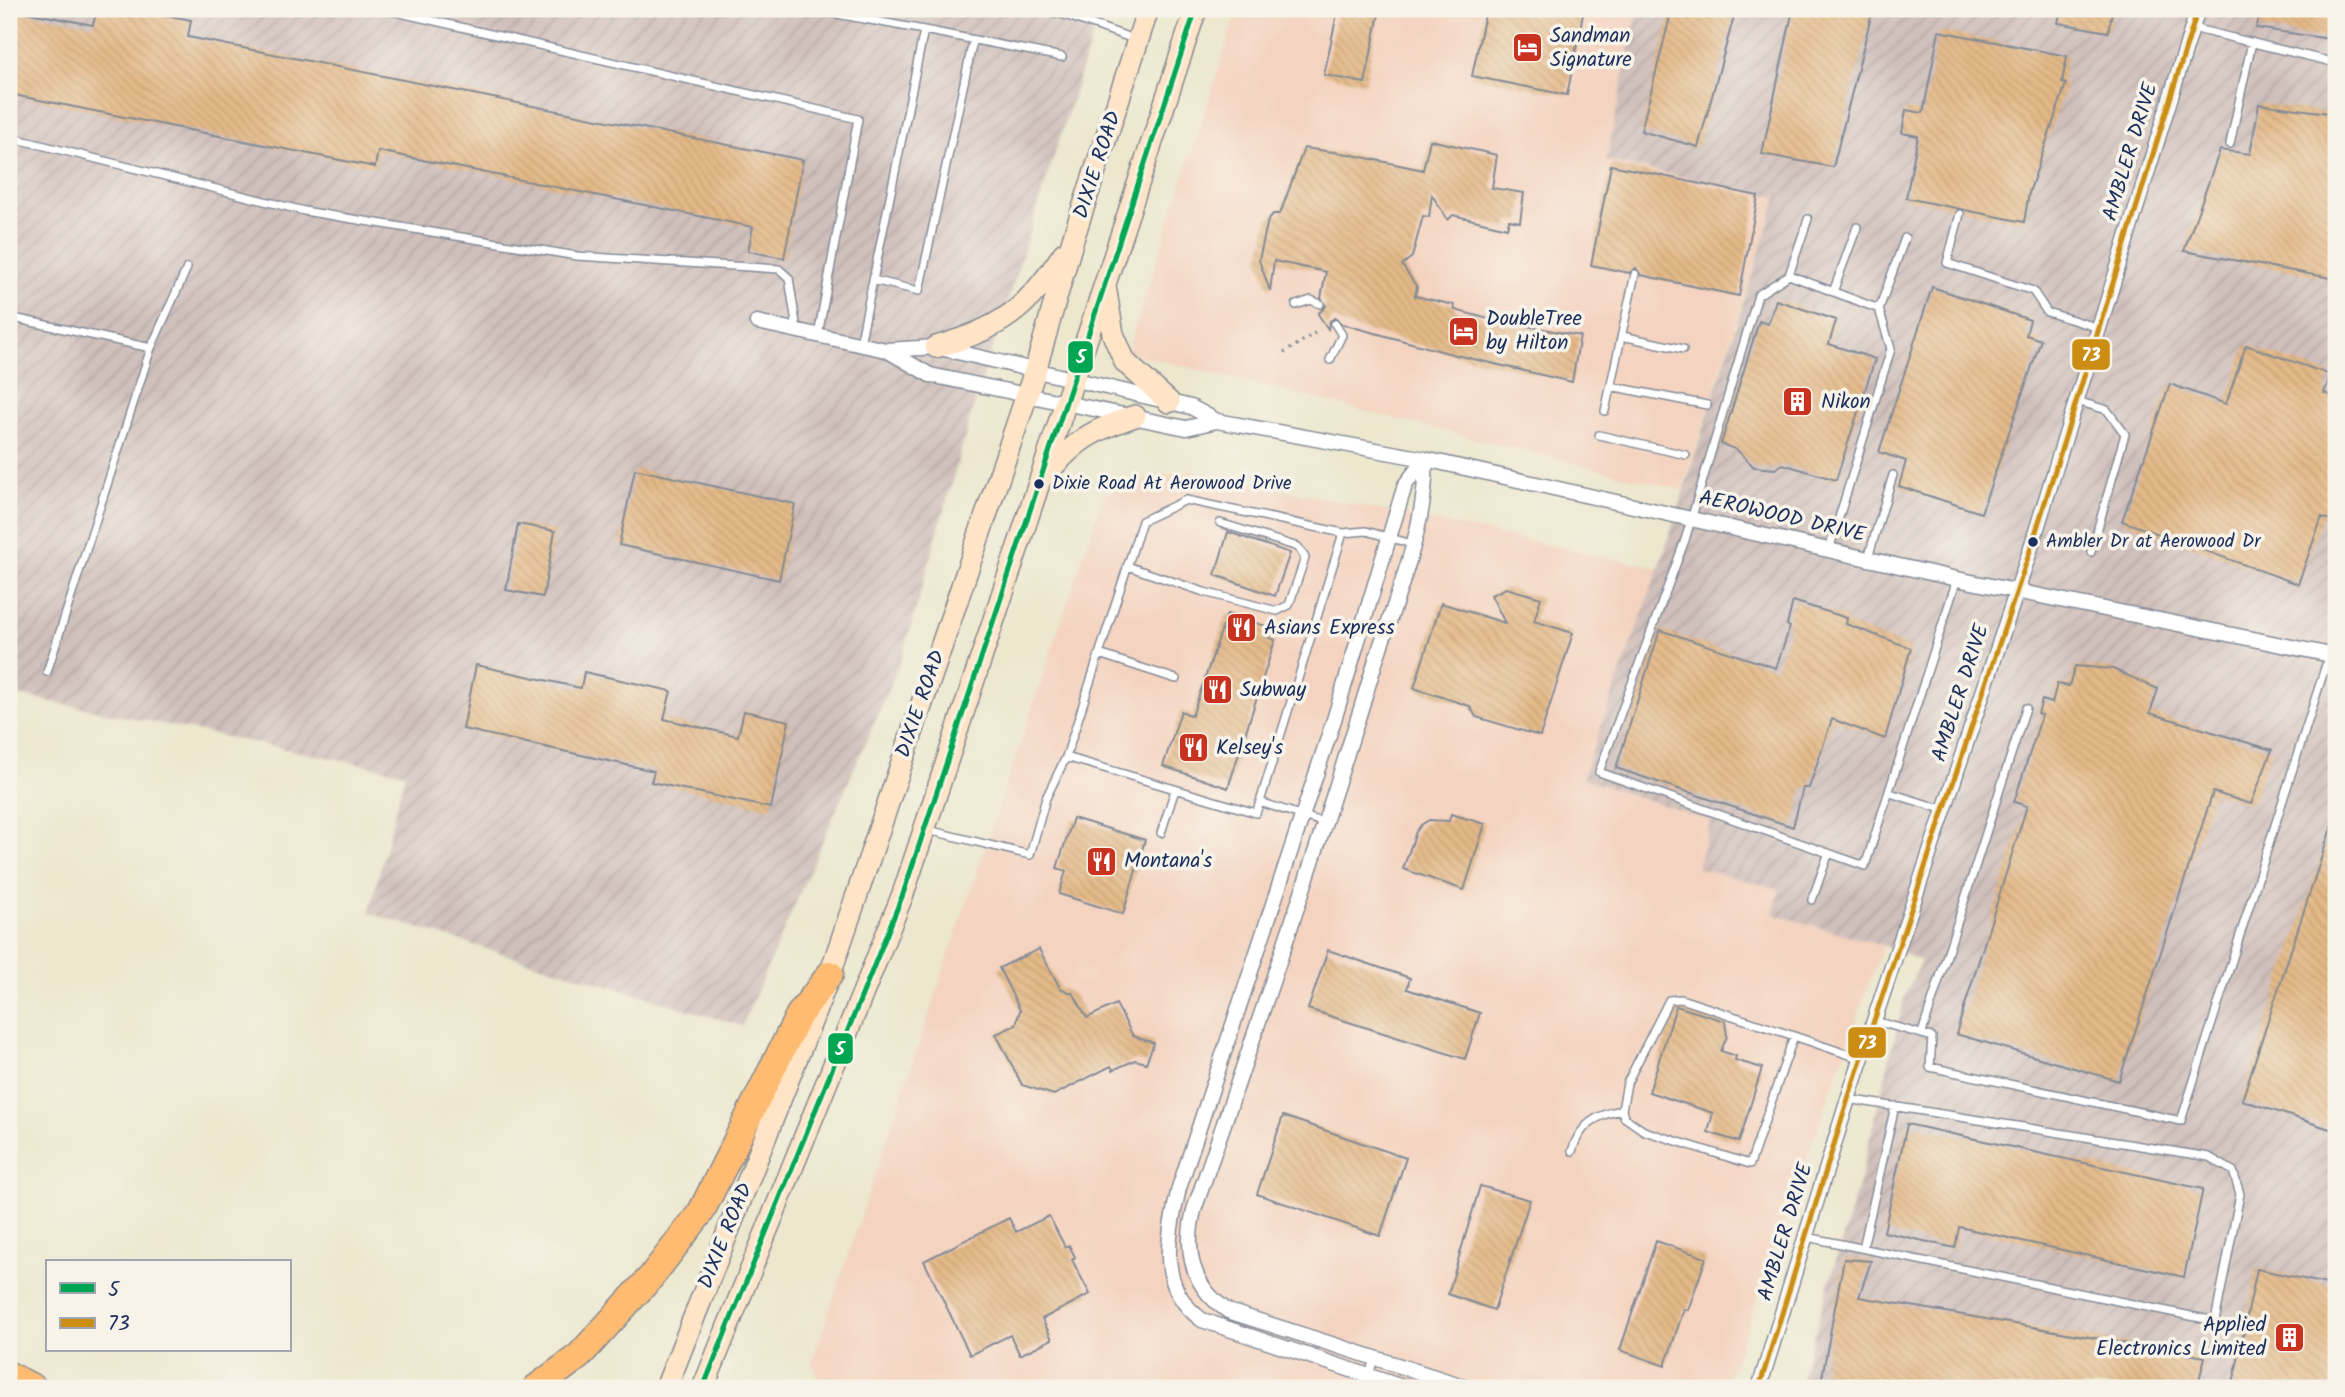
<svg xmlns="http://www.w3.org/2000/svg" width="2345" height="1397" viewBox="0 0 2345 1397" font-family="Kalam,sans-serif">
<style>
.built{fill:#f4d3c0}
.industrial{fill:url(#industrial-furrows)}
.building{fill:url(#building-back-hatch)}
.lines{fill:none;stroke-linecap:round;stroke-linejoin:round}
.service-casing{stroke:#848b96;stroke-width:10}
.minor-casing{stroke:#848b96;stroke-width:17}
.secondary-casing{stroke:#848b96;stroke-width:24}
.motorway-casing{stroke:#848b96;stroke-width:29}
.path{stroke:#848b96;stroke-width:3.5;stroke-dasharray:2 5;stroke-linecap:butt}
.service{stroke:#fff;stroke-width:7}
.minor{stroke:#fff;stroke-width:14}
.secondary{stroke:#ffe4c6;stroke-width:21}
.motorway{stroke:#ffbb71;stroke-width:26}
.bus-1-casing{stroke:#f7f3e8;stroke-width:10}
.bus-2-casing{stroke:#f7f3e8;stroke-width:10}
.bus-1{stroke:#00a651;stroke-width:5}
.bus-2{stroke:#cb8e13;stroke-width:5}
.bus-dot{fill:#1b2f5e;stroke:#f7f3e8;stroke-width:2.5}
.labels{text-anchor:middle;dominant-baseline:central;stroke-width:7;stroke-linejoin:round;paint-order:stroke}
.bus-label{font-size:19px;fill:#1b2f5e;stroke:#f7f3e8;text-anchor:start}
.poi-label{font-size:21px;fill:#1b2f5e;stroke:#f7f3e8;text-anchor:start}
.street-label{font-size:21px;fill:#1b2f5e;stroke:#f7f3e8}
.line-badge{stroke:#f7f3e8;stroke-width:2.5}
.badge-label{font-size:19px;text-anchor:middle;font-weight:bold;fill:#fff}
</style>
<defs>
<pattern id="industrial-furrows" width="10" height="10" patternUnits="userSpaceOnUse" patternTransform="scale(1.75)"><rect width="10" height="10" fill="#d0c0bc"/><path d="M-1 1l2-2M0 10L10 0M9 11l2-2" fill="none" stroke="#b2a5a4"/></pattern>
<pattern id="building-back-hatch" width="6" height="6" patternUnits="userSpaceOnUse" patternTransform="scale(1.75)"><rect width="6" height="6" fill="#e4b987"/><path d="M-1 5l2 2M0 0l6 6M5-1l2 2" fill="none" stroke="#c39f77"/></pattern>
</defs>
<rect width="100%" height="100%" fill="#f7f3e8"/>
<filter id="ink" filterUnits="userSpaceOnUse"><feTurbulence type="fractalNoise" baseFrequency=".0143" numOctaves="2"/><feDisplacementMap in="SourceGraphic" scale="14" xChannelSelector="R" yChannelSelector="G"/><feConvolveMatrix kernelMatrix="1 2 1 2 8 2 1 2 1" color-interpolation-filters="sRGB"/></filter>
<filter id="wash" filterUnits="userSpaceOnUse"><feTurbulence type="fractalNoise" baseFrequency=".00686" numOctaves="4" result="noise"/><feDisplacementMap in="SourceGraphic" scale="28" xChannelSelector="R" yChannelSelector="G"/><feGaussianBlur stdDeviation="1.57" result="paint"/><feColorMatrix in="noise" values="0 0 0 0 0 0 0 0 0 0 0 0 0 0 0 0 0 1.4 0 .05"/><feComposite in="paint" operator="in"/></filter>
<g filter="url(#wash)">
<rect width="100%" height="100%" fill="#ece7cd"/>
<path class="built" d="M1238 9H1638L1606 161 1777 196 1682 490 1127 352Z
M1194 471 1659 568 1582 778 1711 821 1780 889 1773 914 1883 945 1725 1388H821L812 1362 1104 494 1156 476Z"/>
<path class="industrial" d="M9 9H1101L971 415 901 661 742 1026 369 913 405 773 9 693Z
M1638 9H2336V1388H1798L1859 1183 1905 995 1921 961 1883 945 1773 914 1780 889 1697 868 1711 821 1582 778 1659 568 1777 197 1606 161Z"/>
<g id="blocks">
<path class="building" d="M9 9 93 25 97 9H136L191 20 188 37 803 160 784 258 748 251 753 227 378 151 375 167 9 94Z
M1338 9H1380L1365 83 1324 75Z
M1486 9H1584L1567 95 1472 76Z
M1672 9H1736L1698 147 1641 131Z
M1793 9H1873L1833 167 1762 154Z
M2061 9H2113L2108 32 2058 23Z
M2262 9H2336V40L2256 28Z
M1939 31 2067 56 2062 82 2066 84 2029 193 2024 222 1906 198 1918 136 1902 133 1906 110 1923 113Z
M2259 104 2336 114V279L2184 251 2220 150 2250 154Z
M1430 140 1497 155 1492 188 1524 193 1520 222 1509 220 1507 228 1453 215 1448 220 1432 195 1429 217 1423 216 1412 257 1402 265 1417 287 1415 296 1454 305 1455 310 1485 318 1580 336 1572 382 1452 354 1342 324 1335 318 1330 321 1328 329 1318 314 1326 306 1321 298 1326 272 1274 261 1270 291 1259 260 1268 220 1273 214H1280L1304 148 1348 154 1423 170Z
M1611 165 1758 196 1739 296 1641 275 1636 268 1629 273 1591 265Z
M1932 287 2030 320 2026 335 2041 340 1981 513 1899 486 1906 461 1879 452Z
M1776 300 1836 320 1829 344 1875 359 1836 480 1783 464 1775 469 1754 467 1737 450 1721 444 1759 321 1768 324Z
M2246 345 2331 375 2324 393 2336 397V522L2322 517 2298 584 2122 521 2170 384 2226 404Z
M635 469 795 504 779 580 619 545Z
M518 524 555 531 543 597 506 590Z
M1228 532 1290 553 1275 596 1215 575Z
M1506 588 1541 598 1534 621 1573 633 1540 736 1476 717 1470 706 1414 688 1441 603 1505 623 1491 595Z
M1793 601 1847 618 1846 624 1911 648 1885 739 1832 719 1809 788H1803L1793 827 1616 768 1660 630 1776 668 1790 627 1787 625Z
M1227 614 1269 627 1265 636 1275 640 1228 788 1163 766 1181 711 1192 716Z
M476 665 581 688 584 672 671 691 664 719 738 736 744 711 789 721 771 808 651 782 654 771 463 729Z
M2075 666 2113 669 2158 689 2150 713 2272 750 2251 804 2213 792 2119 1081 1956 1034 2027 806 2014 802 2042 715 2038 714 2042 700 2052 703 2057 684 2069 686Z
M1451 814 1485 824 1464 890 1403 869 1416 832 1421 825 1429 820 1449 821Z
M1073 818 1145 840 1123 914 1059 894 1066 871 1057 868Z
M2333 822H2336V1131L2242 1100Z
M1039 949 1060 988 1074 994 1087 1018 1116 1004 1133 1036 1154 1043 1146 1063 1135 1060 1113 1070 1111 1066 1054 1095 1022 1085 996 1034 1016 1025 1020 1010 999 968Z
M1328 950 1410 978 1407 989 1480 1013 1465 1059 1308 1009Z
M1676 1006 1725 1021 1727 1036 1721 1051 1736 1056 1735 1060 1762 1068 1739 1142 1708 1132 1713 1113 1649 1092Z
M1283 1116 1406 1158 1380 1236 1257 1194Z
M1907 1124 2203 1189 2184 1277 1959 1227 1955 1248 1884 1232Z
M1480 1186 1530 1200 1494 1310 1448 1294Z
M1049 1216 1065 1247 1069 1245 1075 1257 1072 1260 1090 1294 1042 1319 1052 1339 1020 1355 1010 1335 970 1355 924 1261 1009 1218 1016 1232Z
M1656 1241 1706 1258 1688 1310 1684 1309 1665 1366 1620 1350Z
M1844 1259 1871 1261 1859 1297 2205 1357 2197 1388H1820Z
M2257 1269 2336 1286V1388H2232Z"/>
</g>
</g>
<g filter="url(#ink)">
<use href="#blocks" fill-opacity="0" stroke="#848b96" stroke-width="2"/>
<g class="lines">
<defs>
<path id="service" d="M383 9 858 119 818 335
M810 9 924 30 860 344
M1036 9 1062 14
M1065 9 1062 14 1134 39
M2192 28 2336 63
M924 30 1062 57
M9 137 304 211 577 256 779 269 789 278 797 330
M2230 144 2252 42
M1960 214 1947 263 2033 291 2047 312 2099 328
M1789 275 1808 219
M873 280 919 291 973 41
M1833 292 1857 227
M1296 305 1311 300 1320 304
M1879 309 1905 238
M9 317 151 348 187 268
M1622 336 1683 349
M1330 360 1342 335 1335 324
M1610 386 1707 405
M2077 401 2107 410 2125 434 2091 552
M1605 411 1635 274
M1599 435 1686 455
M1829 550 1891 349 1879 309 1789 275 1758 295 1685 540 1599 772 1865 866 1957 579
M1868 558 1893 475
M1127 566 1204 592 1277 611 1289 605 1305 558 1298 547 1220 523
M1099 654 1176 679
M47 672 151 348
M1066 757 1256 813 1260 802 1325 823
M1890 793 1945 810
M1260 802 1343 533
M928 830 1030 855 1046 798 1066 757 1142 521 1186 500 1343 533 1366 531 1412 544
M1161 833 1175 790
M1812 900 1828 855
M1875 1021 1932 1037 1930 1067 2181 1121 2329 655
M1922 1033 2026 708
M1794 1036 1681 999 1669 1000 1627 1083 1622 1110 1624 1117 1644 1131 1750 1164 1794 1036 1861 1059
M1572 1151C1580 1124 1596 1115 1622 1110
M1807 1237 2215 1321 2240 1194 2233 1171 2209 1157 1848 1099
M1863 1248 1895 1106
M1368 1388 1373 1358"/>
<path id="minor" d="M757 322 886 350 936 347 1191 407 1217 421 1425 459 1957 579 2336 656
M888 351 930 375 1186 428 1217 421
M1425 459C1429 521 1394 603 1375 663 1319 847 1257 1029 1194 1210 1184 1251 1191 1286 1228 1311L1469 1388
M1405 1388 1202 1320C1156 1286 1168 1238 1179 1188L1333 723 1405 485 1425 459
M1759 1388 1848 1099 2028 557 2198 9"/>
<path id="secondary" d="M1105 286 1113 334 1125 362 1169 402
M936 347C1003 327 1025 311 1064 253
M1045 475C1077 440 1090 431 1135 416
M666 1388 830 974 1035 371 1073 239 1148 9
M703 1388 903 894 1196 9"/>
<path id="motorway" d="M9 1375 34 1388
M536 1388 579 1356 651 1277 701 1212 799 1015 830 974"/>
</defs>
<use href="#service" class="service-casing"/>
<use href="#minor" class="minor-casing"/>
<use href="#secondary" class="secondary-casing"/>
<use href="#motorway" class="motorway-casing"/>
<path class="path" d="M1284 353 1315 333"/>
<use href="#service" class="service"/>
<use href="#minor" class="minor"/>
<use href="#secondary" class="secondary"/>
<use href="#motorway" class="motorway"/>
<defs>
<path id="bus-1" d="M703 1388 903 894 1196 9"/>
<path id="bus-2" d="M1759 1388 1848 1099 2028 557 2198 9"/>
</defs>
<use href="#bus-1" class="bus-1-casing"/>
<use href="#bus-2" class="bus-2-casing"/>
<use href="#bus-1" class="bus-1"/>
<use href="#bus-2" class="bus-2"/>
</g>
</g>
<defs>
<symbol id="hotel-square" viewBox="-11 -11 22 22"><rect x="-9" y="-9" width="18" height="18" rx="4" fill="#c8321e" stroke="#f7f3e8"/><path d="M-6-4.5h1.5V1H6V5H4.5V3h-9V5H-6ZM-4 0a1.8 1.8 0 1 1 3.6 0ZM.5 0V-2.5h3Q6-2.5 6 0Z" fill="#fff"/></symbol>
<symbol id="building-square" viewBox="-11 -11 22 22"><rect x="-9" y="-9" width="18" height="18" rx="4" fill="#c8321e" stroke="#f7f3e8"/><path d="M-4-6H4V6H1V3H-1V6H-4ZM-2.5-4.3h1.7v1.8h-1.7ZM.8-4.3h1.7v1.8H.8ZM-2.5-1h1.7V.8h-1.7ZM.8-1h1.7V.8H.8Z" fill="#fff"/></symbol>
<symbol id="restaurant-square" viewBox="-11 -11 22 22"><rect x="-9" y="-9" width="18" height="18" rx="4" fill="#c8321e" stroke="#f7f3e8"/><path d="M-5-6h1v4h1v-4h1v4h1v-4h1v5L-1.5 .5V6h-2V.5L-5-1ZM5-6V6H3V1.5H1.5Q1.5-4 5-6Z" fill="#fff"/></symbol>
</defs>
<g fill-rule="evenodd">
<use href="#hotel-square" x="1510" y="30" width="35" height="35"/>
<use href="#hotel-square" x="1446" y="314" width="35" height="35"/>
<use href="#building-square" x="1780" y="384" width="35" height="35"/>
<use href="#restaurant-square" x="1224" y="610" width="35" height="35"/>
<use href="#restaurant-square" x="1200" y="672" width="35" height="35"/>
<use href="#restaurant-square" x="1176" y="730" width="35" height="35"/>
<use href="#restaurant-square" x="1084" y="844" width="35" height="35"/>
<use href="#building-square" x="2272" y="1320" width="35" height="35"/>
</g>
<g class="bus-dot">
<circle cx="1039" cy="484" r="6"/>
<circle cx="2033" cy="542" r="6"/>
</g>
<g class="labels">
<g class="bus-label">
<text x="1052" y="484">Dixie Road At Aerowood Drive</text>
<text x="2046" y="542">Ambler Dr at Aerowood Dr</text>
</g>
<g class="poi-label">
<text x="1550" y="36">Sandman<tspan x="1550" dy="24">Signature</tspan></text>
<text x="1486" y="319">DoubleTree<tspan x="1486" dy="24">by Hilton</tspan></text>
<text x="1821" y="402">Nikon</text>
<text x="1264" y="628">Asians Express</text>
<text x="1240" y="690">Subway</text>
<text x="1216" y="748">Kelsey's</text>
<text x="1124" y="861">Montana's</text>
<text x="2266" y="1325" text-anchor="end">Applied<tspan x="2266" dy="24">Electronics Limited</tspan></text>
</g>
<g class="street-label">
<text transform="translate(2131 152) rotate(-73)">AMBLER DRIVE</text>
<text transform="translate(1098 165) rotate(-72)">DIXIE ROAD</text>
<text transform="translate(1782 517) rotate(13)">AEROWOOD DRIVE</text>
<text transform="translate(1961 693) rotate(-72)">AMBLER DRIVE</text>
<text transform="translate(921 704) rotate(-71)">DIXIE ROAD</text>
<text transform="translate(1786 1232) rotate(-73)">AMBLER DRIVE</text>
<text transform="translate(726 1236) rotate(-68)">DIXIE ROAD</text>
</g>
</g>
<g class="line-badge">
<rect x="2071" y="338" width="40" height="33" rx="7" fill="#cb8e13"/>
<rect x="1067" y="340" width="27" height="34" rx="7" fill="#00a651"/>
<rect x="1847" y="1026" width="40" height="33" rx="7" fill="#cb8e13"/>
<rect x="827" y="1032" width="27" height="33" rx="7" fill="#00a651"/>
</g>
<g class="badge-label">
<text x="2091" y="361">73</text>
<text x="1081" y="363">5</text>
<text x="1867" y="1049">73</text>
<text x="840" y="1055">5</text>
</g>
<rect width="2345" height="1397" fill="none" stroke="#f7f3e8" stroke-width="35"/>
<rect x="46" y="1260" width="245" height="91" fill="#f7f3e8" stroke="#9fa5b1" stroke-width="2"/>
<rect x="60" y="1283" width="35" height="10" fill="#00a651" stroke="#9fa5b1" stroke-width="2"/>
<text x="108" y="1296" font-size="21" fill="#1b2f5e">5</text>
<rect x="60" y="1318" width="35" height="10" fill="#cb8e13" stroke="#9fa5b1" stroke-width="2"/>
<text x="108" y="1330" font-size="21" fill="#1b2f5e">73</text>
</svg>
